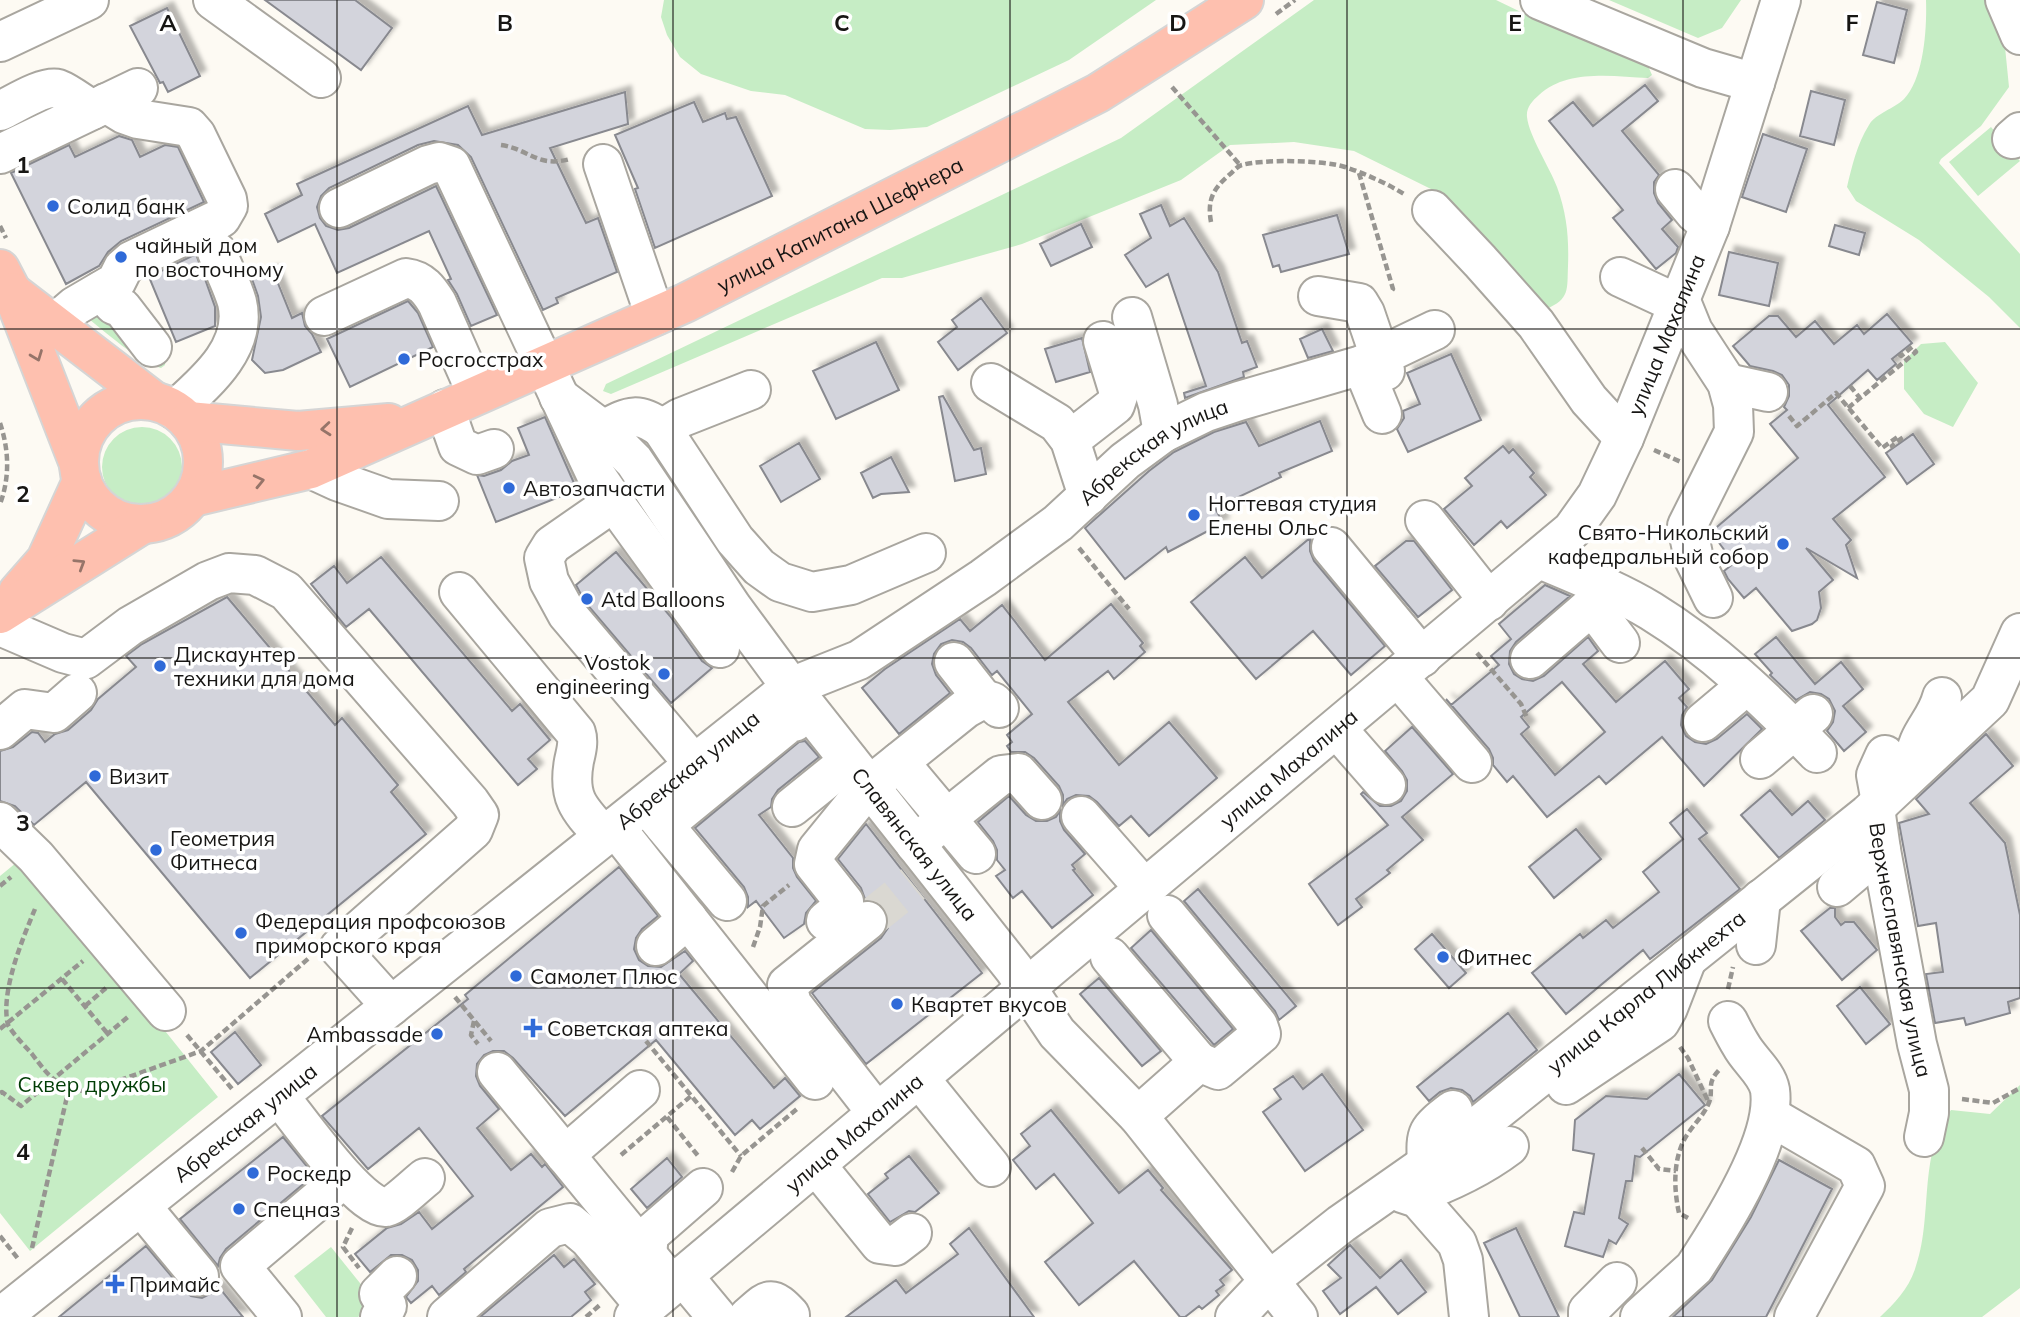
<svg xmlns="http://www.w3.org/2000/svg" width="2020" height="1317" viewBox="0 0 2020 1317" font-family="Mulish,sans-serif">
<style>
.green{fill:#c6edc5}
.building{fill:#d3d4dc;stroke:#88898f;stroke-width:2;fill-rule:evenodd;filter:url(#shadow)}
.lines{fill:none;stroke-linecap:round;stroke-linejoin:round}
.minor-tunnel{stroke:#dad8d2;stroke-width:38;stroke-dasharray:38 19;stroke-linecap:butt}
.minor-casing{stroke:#a9a69f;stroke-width:42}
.major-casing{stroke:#d5d5d5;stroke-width:42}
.path{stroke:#979591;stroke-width:4.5;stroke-dasharray:7 3.5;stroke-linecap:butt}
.minor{stroke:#fff;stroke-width:38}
.major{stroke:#fec0af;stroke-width:38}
.oneway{stroke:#967469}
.grid{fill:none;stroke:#171614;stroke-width:2;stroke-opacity:0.55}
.poi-dot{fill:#2f6ad8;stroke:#fff;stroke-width:2.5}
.labels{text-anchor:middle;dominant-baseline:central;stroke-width:7;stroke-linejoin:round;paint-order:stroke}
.poi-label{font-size:21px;fill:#171614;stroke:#fff;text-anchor:start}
.street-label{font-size:21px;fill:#171614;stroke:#fff}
.park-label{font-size:21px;fill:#003d05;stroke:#fff}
.grid-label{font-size:23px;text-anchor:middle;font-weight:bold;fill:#171614;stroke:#fff;stroke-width:7;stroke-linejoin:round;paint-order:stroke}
</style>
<defs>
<filter id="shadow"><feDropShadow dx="6" dy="-6" stdDeviation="2" flood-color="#0004"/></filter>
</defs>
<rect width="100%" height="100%" fill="#fdfaf3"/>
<path class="green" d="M664 0H1156L1069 60 927 127 890 130 865 129 785 95 751 91 701 74 680 57 667 35 661 17Z
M1314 0H1496L1533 18 1648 66 1652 75 1648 78C1613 76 1566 69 1539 95 1532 101 1526 108 1527 117 1529 136 1550 168 1557 187 1567 214 1569 238 1568 266 1567 290 1570 299 1546 309L1468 223 1433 190 1354 151 1294 142 1230 145 1181 180 1022 244 902 278H882L611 394 603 391 606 384 1121 138Z
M1609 0H1741L1722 28 1698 38Z
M1926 0H1986L2005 47 2009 87 1981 126 1941 159 1939 163 2020 254V328L1989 297 1919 240 1856 201 1847 187C1852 166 1857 144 1869 125 1876 113 1894 109 1904 99 1924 78 1927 28 1926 0Z
M1991 127 2020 161 1978 196 1949 162Z
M85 307 166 354 165 365 161 368C140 363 103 330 85 316Z
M1945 342 1978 383 1953 427 1924 414 1904 389V361L1921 344Z
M102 467a40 40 0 1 1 80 0a40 40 0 1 1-80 0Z
M22 858 89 936 218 1097 30 1251 0 1213V876Z
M2020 1085V1288L1982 1317H1880C1894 1304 1909 1288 1915 1269 1934 1218 1917 1155 1951 1110L1990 1114Z
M331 1247 376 1303 358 1317H326L294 1276Z"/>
<path class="building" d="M265 0H355L392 28 361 70Z
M1877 2 1907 10 1894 63 1863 55Z
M167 8 200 76 168 92 163 82 160 83 130 26Z
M1645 85 1658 101 1622 131 1659 175 1654 182V193L1658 203 1672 220 1662 229 1678 247 1676 253 1656 269 1613 218 1623 210 1549 121 1573 102 1593 126Z
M1811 91 1845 100 1834 145 1800 136Z
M625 92 628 124 550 148 586 223 598 218 617 272 556 298 558 303 543 310 471 157 458 145 434 141 418 145 329 188 321 196 317 207 320 218 326 226 338 230 349 228 436 186 497 315 471 326 457 294 448 280 451 279 429 231 337 273 315 224 278 242 265 214 302 195 297 184 468 106 482 135Z
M694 102 703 122 725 113 727 119 736 117 772 196 655 248 635 189 638 188 615 135Z
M1763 134 1807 149 1786 212 1742 197Z
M119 136 132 140 140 157 165 145 178 147 204 202 121 241 108 252 99 266 66 284 11 173 69 145 75 157Z
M1161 205 1170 226 1184 218 1218 272 1242 343 1247 341 1257 367 1243 372 1244 377 1185 398 1184 393 1206 386 1168 274 1146 287 1125 255 1151 238 1140 214Z
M1337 215 1349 254 1281 272 1279 265 1273 267 1263 235Z
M1081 224 1092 247 1051 266 1040 244Z
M1835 225 1865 233 1859 255 1829 246Z
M1729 252 1778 263 1769 306 1719 295Z
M196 254 215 307V326L176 342 149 277Z
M273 271 292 318 302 313 305 326 312 334 321 352 283 370 265 373 252 360 261 317 258 296 252 279Z
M981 298 1007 333 958 370 938 342 957 327 952 320Z
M408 301 418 313 433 347 350 387 327 339Z
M1887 314 1912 343 1892 359 1896 364 1877 380 1868 370 1828 405 1885 477 1833 519 1851 540 1846 545 1857 578 1806 548 1833 580 1819 592 1821 608 1817 620 1812 624 1792 631 1756 588 1744 598 1728 579 1724 571 1734 563 1711 532 1798 458 1770 424 1787 410 1784 407 1789 396V385L1782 375 1773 371 1750 366 1733 346 1769 316H1778L1796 337 1815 321 1834 344 1857 325 1864 334Z
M1322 329 1333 351 1308 358 1300 339Z
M1082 338 1090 372 1056 382 1045 349Z
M876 342 899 390 836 419 813 371Z
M1451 354 1481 420 1408 452 1397 429 1404 418 1403 411 1420 404 1407 373Z
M943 396 974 450 981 448 986 474 955 481 939 397Z
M545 417 577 490 496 522 477 475 484 476 501 470 512 461 529 455 518 428Z
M1320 421 1332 451 1279 473 1281 477 1215 508 1223 523 1168 552 1166 547 1125 579 1085 528 1149 471 1174 452 1214 432 1246 422 1259 446Z
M1913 434 1934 464 1907 484 1886 453Z
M799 443 820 479 781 502 760 466Z
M1503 446 1509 453 1513 449 1534 473 1530 477 1546 495 1507 528 1501 521 1474 545 1444 509 1472 486 1465 478Z
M891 457 909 492 881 494 873 498 861 473Z
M1310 538V551L1314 561 1385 646 1351 675 1313 631 1256 679 1191 602 1245 557 1262 578Z
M1406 541H1414L1452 590 1418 617 1375 566Z
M616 552 670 616 702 661 712 668 671 703 585 602 576 585Z
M381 557 512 711 520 704 550 740 528 759 537 769 518 785 369 609 346 627 311 584 334 566 347 583Z
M1545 585 1570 596 1516 642 1510 651 1509 664 1514 674 1522 679 1533 681 1544 676 1588 637 1598 651 1583 664 1616 702 1665 661 1689 689 1679 698 1687 707 1682 715 1681 725 1686 736 1695 742 1706 744 1717 739 1747 714 1762 729 1704 786 1662 737 1606 784 1599 776 1547 817 1513 776 1507 782 1493 765V758L1489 749 1446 699 1451 705 1499 665 1491 656 1511 639 1499 624ZM1562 682 1605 732 1555 775 1521 734 1529 727 1521 717Z
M227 597 335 725 342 718 398 785 391 792 426 834 250 978 86 782 34 825 15 806 0 801V751L13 747 32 732 38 733 45 742 55 734 68 730 91 710 98 699 136 667 126 656 142 644Z
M1111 604 1143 643 1140 646 1145 652 1114 679 1108 671 1068 702 1119 765 1169 722 1217 778 1149 836 1131 816 1119 826 1097 802 1089 796 1076 795 1067 799 1063 805V795L1059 786 1034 758 1025 752H1011L1007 746 1012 742 1007 735 1032 714 997 671 992 675 971 648 963 642 952 640 941 644 934 654 932 664 936 675 950 693 899 734 862 688 885 669 960 619 970 631 1002 605 1045 660Z
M1776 637 1815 684 1841 662 1863 689 1843 706 1866 732 1844 751 1827 731 1833 722 1835 711 1829 699 1821 694 1810 692 1796 700 1770 675 1772 673 1755 654Z
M1412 727 1453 774 1402 817 1423 840 1387 870 1390 873 1356 899 1362 907 1338 925 1309 884 1388 825 1361 794 1363 792 1380 806H1391L1401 801 1407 791V780L1402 771 1385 751Z
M1986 734 2013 766 1970 803 2005 843 2020 915V998L2008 1002 2010 1013 1966 1025 1964 1018 1935 1023 1926 974 1943 972 1936 923 1918 926 1899 823 1929 814 1916 799Z
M805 741 819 757 778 790 772 799 771 807 759 815 793 858V868L797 877 816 901 806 913 804 924 784 938 756 901 748 907V897L744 887 695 828 799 742Z
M1770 790 1792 815 1808 801 1825 820 1779 858 1741 815Z
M1009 796 1026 815 1036 821H1047L1056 817 1060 811V821L1064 830 1085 854 1072 865 1075 869 1073 870 1093 895 1052 928 1022 891 1013 898 996 876 1005 870 997 860V850L993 841 978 822Z
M1687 809 1707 833 1699 839 1740 889 1650 959 1643 950 1566 1014 1532 973 1580 934 1583 938 1606 920 1613 928 1659 892 1643 872 1683 839 1670 823Z
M866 824 982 973 866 1064 812 993 881 938 888 928V917L884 908 876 901 865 899 861 888 838 859Z
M1576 829 1601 859 1554 898 1529 867Z
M619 867 658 916 642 929 636 938 634 949 639 960 648 966 661 967 685 951 693 961 679 974 774 1088 785 1078 800 1096 760 1129 752 1120 735 1135 656 1040 565 1116 513 1058 504 1051H493L484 1055 477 1064 476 1076 480 1086 499 1109 477 1128 511 1170 531 1154 542 1167 545 1164 563 1187 464 1269 466 1272 439 1295 432 1286 411 1303 406 1297 418 1281V1270L412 1260 402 1255H391L370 1272 355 1254 387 1228 401 1224 419 1212 432 1229 473 1196 419 1128 368 1169 322 1116 468 999 465 995Z
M1198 889 1296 1006 1279 1020 1275 1011 1184 901Z
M1830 908H1835V917L1841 925 1845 922H1854L1877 950 1842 980 1801 931Z
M1151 930 1233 1029 1214 1045 1131 948Z
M1432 934 1466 973 1449 988 1415 949Z
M1099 978 1161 1051 1142 1066 1080 994Z
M1860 987 1890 1024 1866 1044 1837 1006Z
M1508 1013 1537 1050 1473 1102 1470 1096 1462 1090 1451 1088 1440 1092 1429 1101 1417 1087Z
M235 1032 261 1065 238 1084 211 1052Z
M1322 1074 1363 1130 1305 1171 1263 1112 1281 1099 1274 1089 1293 1076 1303 1089Z
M1679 1074 1705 1105 1640 1157 1635 1156 1632 1181H1626L1619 1218 1628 1224 1616 1244 1609 1240 1603 1257 1565 1246 1574 1212 1584 1214 1594 1154 1573 1150 1575 1120 1606 1096 1647 1099Z
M1051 1110 1119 1193 1148 1170 1163 1188 1161 1190 1232 1270 1220 1280 1224 1285 1216 1291 1219 1295 1202 1309 1199 1306 1185 1317H1180L1134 1261 1079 1305 1045 1262 1093 1223 1054 1174 1036 1189 1013 1160 1030 1146 1021 1134Z
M283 1137 314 1175 226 1249 220 1258 218 1266 180 1219Z
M909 1156 939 1193 915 1212 909 1211 890 1222 868 1194 888 1178 885 1174Z
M667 1158 682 1177 647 1208 631 1189Z
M1779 1160 1832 1189 1766 1317H1673L1712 1280 1751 1217Z
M969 1228 1034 1317H846L896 1280 906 1293 958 1254 950 1244Z
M1516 1228 1559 1317H1520L1498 1271 1484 1243Z
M1350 1245 1380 1278 1401 1260 1426 1292 1398 1314 1376 1287 1340 1314 1323 1291 1341 1278 1328 1265Z
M146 1246 183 1290 191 1296 202 1298 212 1293 218 1286 243 1317H59Z
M554 1255 564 1267 574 1259 595 1284 585 1292 591 1300 571 1317H480Z"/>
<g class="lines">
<path class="minor-tunnel" d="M867 921 913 884"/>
<defs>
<g id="minor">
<path d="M213 0 321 78"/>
<path d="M1540 0 1703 68 1755 83"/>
<path d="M2005 0 2020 35"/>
<path d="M0 42 89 0"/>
<path d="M0 111C13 105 44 85 58 89 69 93 82 104 92 110"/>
<path d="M2012 139 2020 132"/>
<path d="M0 154 138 88"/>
<path d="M603 164 655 316"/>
<path d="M1675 189 1695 213 1710 226"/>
<path d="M339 208 428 165 439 162 451 166 597 477 614 502 552 545 544 558 549 581 567 614 694 764"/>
<path d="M1432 210 1480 261 1536 324 1589 400 1624 438"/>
<path d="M1620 277 1678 304"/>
<path d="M101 291 114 305 122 308 152 347"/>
<path d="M1318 296 1359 303 1365 313 1380 357"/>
<path d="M1680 299 1693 331 1727 383 1733 405 1734 432 1687 526 1694 559 1713 598"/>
<path d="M324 316 406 278C422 280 429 290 437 303L477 394"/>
<path d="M1132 317 1158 405 1163 433"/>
<path d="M54 324 75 306 116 282 123 268 131 261 221 218 228 206 227 199 196 135 189 127 138 119 124 114 106 103"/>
<path d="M991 383 1057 423 1070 440 1088 496"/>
<path d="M1727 383 1768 392"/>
<path id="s1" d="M559 397 603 430 634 461 732 607 791 687 1014 969 1057 1033 1138 1116 1298 1317"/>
<path d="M445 409 458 446 477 455 494 449"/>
<path d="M175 410C205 383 248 348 237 302 232 285 223 268 217 252"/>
<path d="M1382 414 1362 365 1377 374 1385 371"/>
<path d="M662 429 680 418 751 390"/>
<path d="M603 430C628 417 637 410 662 429L735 540 759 567 780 582 812 592 851 585 926 553"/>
<path d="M1070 440 1115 405 1119 393 1103 341"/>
<path d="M311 469 337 481 388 499 439 501"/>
<path d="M614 502 720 648"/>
<path d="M1425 520 1489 601"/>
<path d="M1331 547 1422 657"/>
<path d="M1540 559C1577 575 1616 590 1651 611 1713 649 1767 701 1817 753"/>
<path d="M459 592 576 733C579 742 576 752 574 761 567 799 580 810 604 836"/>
<path d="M1593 607 1620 643"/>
<path d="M0 626 63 653 86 659 130 626 208 581 229 573 255 575 286 591 470 802 479 815 473 830 339 948 391 1006"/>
<path d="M1530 659 1610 590"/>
<path d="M954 662 983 699"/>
<path d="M1398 677 1472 763"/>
<path d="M1703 722 1747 685"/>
<path d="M1337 729 1386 785"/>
<path d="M0 730 25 709 54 713 77 693"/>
<path d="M1760 759 1813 714"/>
<path d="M899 762 976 854"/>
<path d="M1915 762C1915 735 1936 722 1942 697"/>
<path d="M1881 802 1876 775 1885 755"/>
<path d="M647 805 727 901"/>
<path d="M792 807 849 761"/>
<path id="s2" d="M1875 808 1881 850 1917 1044 1929 1090V1113L1924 1137"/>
<path d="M1081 816 1145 889"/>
<path d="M0 822 36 857 166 1011"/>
<path d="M664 825 790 722H794"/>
<path d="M615 827 815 1080"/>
<path d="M915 844 1001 775 1018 773 1042 800"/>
<path d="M1837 887 1881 850"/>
<path d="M826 921 843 907 844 902 814 864 817 850 869 786 965 709 983 699 993 702 999 708"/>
<path d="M867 921 787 985 792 1004 877 1113"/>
<path d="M1756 945 1761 899"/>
<path d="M656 946 688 919"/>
<path d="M1110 957 1199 1062"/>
<path d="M497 1072 672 1285"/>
<path d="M919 1078 991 1167"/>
<path d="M1566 1085 1660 1022 1668 1008 1687 959"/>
<path d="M279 1096C296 1116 361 1210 386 1207 396 1205 416 1185 425 1178"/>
<path d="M1138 1116 1199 1062 1218 1070 1261 1034 1258 1025 1167 915"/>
<path d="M1770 1116 1856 1166 1865 1186 1794 1317"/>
<path d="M565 1155 640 1090"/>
<path d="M1427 1163C1425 1131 1427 1130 1453 1110"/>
<path d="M816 1165 880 1244 895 1246 912 1233"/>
<path d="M1402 1193 1411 1196C1445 1184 1480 1168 1509 1146"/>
<path d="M1415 1195 1457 1243 1463 1260 1469 1317"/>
<path d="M141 1206 199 1276"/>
<path d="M647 1254 649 1235 703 1188"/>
<path d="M683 1276 717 1317"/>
<path id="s3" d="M1 1317 791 687 859 660 983 578 1058 523 1125 461 1163 433 1206 412 1239 401 1362 365 1435 330"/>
<path d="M282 1317 240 1266 344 1178"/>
<path d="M380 1317 387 1306 379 1294 397 1276"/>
<path d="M447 1317 550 1228 570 1223 589 1239 646 1307"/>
<path id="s4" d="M634 1317 1572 530 1597 495 1624 438 1710 226 1781 0"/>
<path d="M748 1317C768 1300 770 1293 790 1315"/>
<path id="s5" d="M1235 1317 1270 1280 1341 1224 1458 1142 1868 814 1990 700 2020 633"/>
<path d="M1588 1317V1311L1617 1282"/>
<path d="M1640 1317 1694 1268C1721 1227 1777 1140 1770 1090 1767 1073 1749 1060 1741 1045 1736 1037 1732 1029 1728 1021"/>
</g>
<g id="major">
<path d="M0 269 12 292 79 464"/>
<path d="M12 292 154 401"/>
<circle cx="141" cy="462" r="62"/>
<path d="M188 421 298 431 389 423"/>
<path id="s6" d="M193 497 311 469 685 303 1098 93 1244 0"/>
<path d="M18 592 46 560 82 481"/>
<path d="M0 614 143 524"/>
</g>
</defs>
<use href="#minor" class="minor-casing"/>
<use href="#major" class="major-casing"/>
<path class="path" d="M1276 14 1295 0
M1172 87 1240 165
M501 145C529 149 537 168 570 159
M1359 173 1393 289 1391 292
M1211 222C1207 200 1213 189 1229 175 1233 172 1237 166 1242 165 1263 159 1324 160 1345 167 1366 174 1386 183 1404 194
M0 226 6 238
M1850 386 1860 398
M1848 408 1916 352 1912 347 1901 356 1899 354
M1789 416 1797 426 1836 393 1882 448 1899 436 1901 439 1892 446 1893 448
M0 423C9 450 10 477 0 504
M1654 450 1681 462
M1079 548 1129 609
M1477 653 1521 704 1527 718
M0 886 11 877
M35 909C22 940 0 993 8 1025 14 1035 24 1045 32 1054 51 1079 55 1085 87 1092L201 1051 309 958
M753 947 760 927 763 906 789 885
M62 979 108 1034
M1728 989 1733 967
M455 997 491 1041
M85 1006 106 988
M474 1021 471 1035 478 1044
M0 1029 83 961
M187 1035 233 1090
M646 1041 741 1156
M1680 1047 1688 1058 1708 1101
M0 1093 2 1092 21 1106 129 1016
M1962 1099 1993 1103 2020 1088
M667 1117 699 1157
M1642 1148 1659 1169 1676 1171
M621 1155 691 1096
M732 1172 741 1156 798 1108
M1688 1218 1679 1213C1674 1190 1673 1164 1683 1142 1689 1129 1702 1118 1708 1105 1715 1090 1705 1085 1719 1070
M352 1228 343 1247 359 1268
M0 1236 19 1260
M32 1248 69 1088
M586 1317 601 1304"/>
<use href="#minor" class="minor"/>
<use href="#major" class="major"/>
</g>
<defs><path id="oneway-chevron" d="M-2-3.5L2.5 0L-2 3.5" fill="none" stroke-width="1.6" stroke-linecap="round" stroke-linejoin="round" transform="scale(1.75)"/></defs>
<g class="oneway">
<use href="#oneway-chevron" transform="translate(37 356) rotate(69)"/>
<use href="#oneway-chevron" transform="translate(326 429) rotate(175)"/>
<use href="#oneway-chevron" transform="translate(259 481) rotate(-13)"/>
<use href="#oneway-chevron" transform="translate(80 564) rotate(-32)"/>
</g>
<path class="grid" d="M337 0V1317M673 0V1317M1010 0V1317M1347 0V1317M1683 0V1317M0 329H2020M0 658H2020M0 988H2020"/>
<g class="poi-dot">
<circle cx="53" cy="206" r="7"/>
<circle cx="121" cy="257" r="7"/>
<circle cx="404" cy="359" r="7"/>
<circle cx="509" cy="488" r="7"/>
<circle cx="1194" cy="515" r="7"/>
<circle cx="1783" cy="544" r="7"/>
<circle cx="587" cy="599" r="7"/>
<circle cx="160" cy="666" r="7"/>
<circle cx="664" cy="674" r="7"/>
<circle cx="95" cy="776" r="7"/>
<circle cx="156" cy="850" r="7"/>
<circle cx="241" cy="933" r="7"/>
<circle cx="1443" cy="957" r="7"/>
<circle cx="516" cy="976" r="7"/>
<circle cx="897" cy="1004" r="7"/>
<path d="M529.5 1017.5h7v7h7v7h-7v7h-7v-7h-7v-7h7z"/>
<circle cx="437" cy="1034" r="7"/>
<circle cx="253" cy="1173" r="7"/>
<circle cx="239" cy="1209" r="7"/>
<path d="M111.5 1273.5h7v7h7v7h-7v7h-7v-7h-7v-7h7z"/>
</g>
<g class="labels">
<g class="poi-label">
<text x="67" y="206">Солид банк</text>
<text x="135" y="245">чайный дом<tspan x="135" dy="24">по восточному</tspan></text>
<text x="418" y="359">Росгосстрах</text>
<text x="523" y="488">Автозапчасти</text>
<text x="1208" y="503">Ногтевая студия<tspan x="1208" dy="24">Елены Ольс</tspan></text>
<text x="1769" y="532" text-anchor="end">Свято-Никольский<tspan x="1769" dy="24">кафедральный собор</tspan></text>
<text x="601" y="599">Atd Balloons</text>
<text x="174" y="654">Дискаунтер<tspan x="174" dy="24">техники для дома</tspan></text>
<text x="650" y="662" text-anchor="end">Vostok<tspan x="650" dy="24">engineering</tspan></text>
<text x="109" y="776">Визит</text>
<text x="170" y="838">Геометрия<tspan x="170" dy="24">Фитнеса</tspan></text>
<text x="255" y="921">Федерация профсоюзов<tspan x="255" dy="24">приморского края</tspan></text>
<text x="1457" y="957">Фитнес</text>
<text x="530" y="976">Самолет Плюс</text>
<text x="911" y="1004">Квартет вкусов</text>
<text x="547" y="1028">Советская аптека</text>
<text x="423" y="1034" text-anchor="end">Ambassade</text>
<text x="267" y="1173">Роскедр</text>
<text x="253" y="1209">Спецназ</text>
<text x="129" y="1284">Примайс</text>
</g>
<g class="street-label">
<text stroke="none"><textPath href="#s6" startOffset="704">улица Капитана Шефнера</textPath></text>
<text stroke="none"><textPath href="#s4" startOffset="1442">улица Махалина</textPath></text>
<text stroke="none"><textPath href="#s3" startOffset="1446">Абрекская улица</textPath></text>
<text stroke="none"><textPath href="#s4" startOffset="854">улица Махалина</textPath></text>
<text stroke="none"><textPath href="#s3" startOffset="878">Абрекская улица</textPath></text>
<text stroke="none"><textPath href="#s1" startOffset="574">Славянская улица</textPath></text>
<text stroke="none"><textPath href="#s2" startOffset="144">Верхнеславянская улица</textPath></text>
<text stroke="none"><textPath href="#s5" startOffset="525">улица Карла Либкнехта</textPath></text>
<text stroke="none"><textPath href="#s3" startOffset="312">Абрекская улица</textPath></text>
<text stroke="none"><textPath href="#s4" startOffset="287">улица Махалина</textPath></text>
</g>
<g class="park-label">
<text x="92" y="1084">Сквер дружбы</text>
</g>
</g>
<g class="grid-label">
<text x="168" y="31">A</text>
<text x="505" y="31">B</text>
<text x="842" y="31">C</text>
<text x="1178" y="31">D</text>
<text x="1515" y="31">E</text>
<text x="1852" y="31">F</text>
<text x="23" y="173">1</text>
<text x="23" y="502">2</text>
<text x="23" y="831">3</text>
<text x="23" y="1160">4</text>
</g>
</svg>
